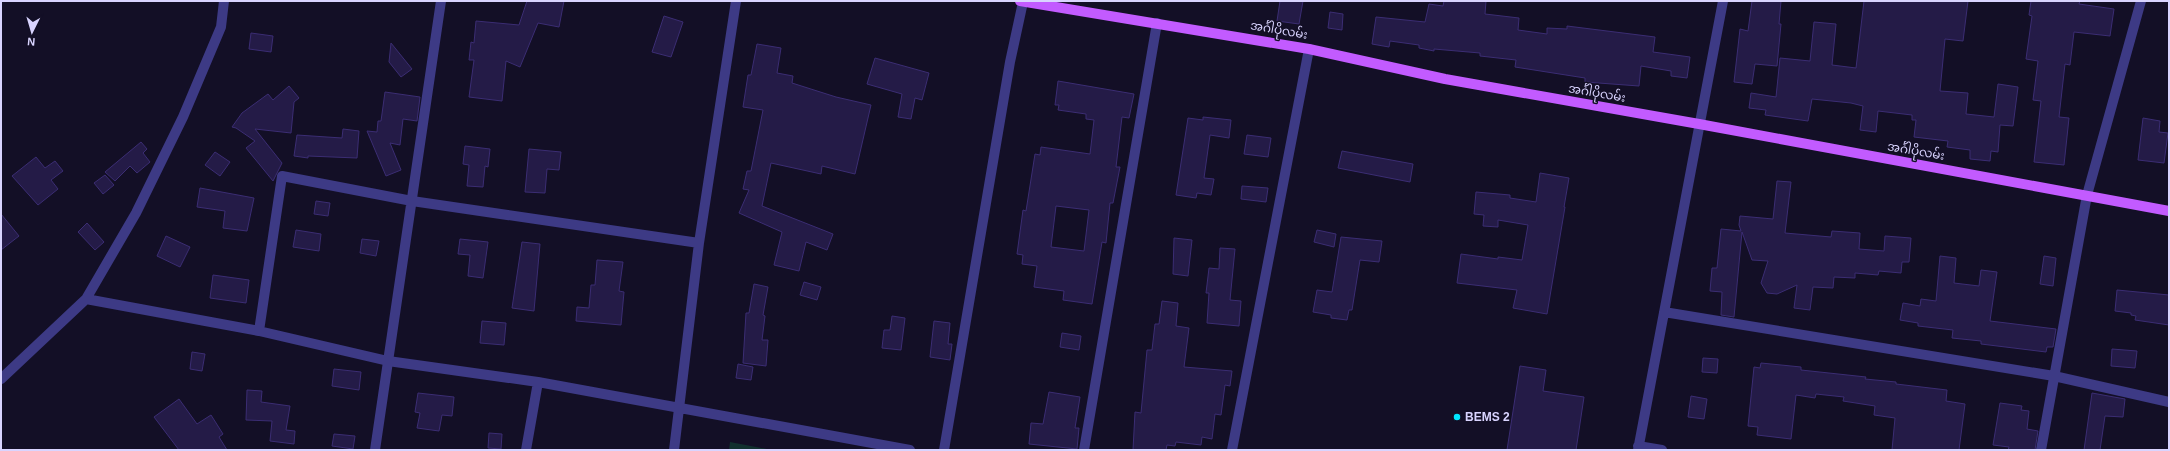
<svg xmlns="http://www.w3.org/2000/svg" width="2170" height="451" viewBox="0 0 2170 451" font-family="Arial,'Noto Sans Myanmar',sans-serif">
<style>
.green{fill:#12302f}
.building{fill:#241b47;stroke:#3b2d73;fill-rule:evenodd}
.lines{fill:none;stroke-linecap:round;stroke-linejoin:round}
.street{stroke:#3d3a85;stroke-width:10}
.primary{stroke:#c25bff;stroke-width:10}
.poi-dot{fill:#00e5ff;stroke:#130f26;stroke-width:1.5}
.labels{text-anchor:middle;dominant-baseline:central;stroke-width:3;stroke-linejoin:round;paint-order:stroke}
.street-label{font-size:12px;fill:#d9d4ff;stroke:#130f26}
.poi-label{font-size:12px;font-weight:bold;fill:#d9d4ff;stroke:#130f26;text-anchor:start}
</style>
<rect width="100%" height="100%" fill="#130f26"/>
<path class="green" d="M730 442 772 450H729Z"/>
<path class="building" d="M527 1H564L559 27 538 23 520 67 506 61 502 101 469 97 474 60H469L471 42 474 43 476 21 519 25Z
M1280 1H1303L1299 24 1277 21Z
M1444 1H1486L1485 14 1519 18 1518 30 1547 34V28L1567 29V26L1655 37 1653 52 1690 57 1687 78 1671 76V71L1641 66 1639 86 1585 82V78L1515 67 1516 60 1480 56V53L1434 49V51L1419 48V45L1390 41 1389 47 1372 44 1376 17 1425 22 1429 4 1443 6Z
M1752 1H1781L1779 24H1781L1777 66 1755 64 1752 84 1734 82 1740 29 1748 31Z
M1864 1H1968L1963 41 1945 39 1940 91 1968 93 1966 114 1994 117 1998 84 2018 87 2013 126 2000 125 1998 152 1991 151 1990 161 1970 159V150L1947 147 1948 141 1914 137 1916 120H1912V115L1878 111 1876 132 1860 130 1863 106 1851 103 1812 99 1808 121 1765 115 1766 110 1749 108 1751 93 1776 97 1780 58 1810 61 1814 22 1836 24 1832 65 1856 68Z
M2031 1H2080L2079 4 2114 9 2110 36 2074 32 2070 65 2065 64 2059 117 2069 118 2064 165 2034 162 2041 101 2033 100 2038 61 2026 59 2032 16 2029 15Z
M1330 12 1343 14 1342 30 1328 28Z
M664 16 683 22 671 57 652 52Z
M251 33 273 36 271 52 249 49Z
M391 43 412 69 401 77 389 62Z
M757 44 781 48 777 73 793 76 792 83 836 97 871 105 855 174 822 166 821 174 771 163 762 206 833 234 827 250 806 242 799 271 774 265 782 232 739 213 749 190 743 189 747 171H751L763 110 743 107 748 75H751Z
M875 58 929 73 922 100 915 98 911 119 898 117 902 94 867 84Z
M1058 81 1134 94 1129 118 1122 117 1116 167H1120L1113 203H1110L1106 243 1102 242 1092 304 1063 300 1064 291 1034 287 1037 266 1022 264 1023 255 1017 254 1023 210 1026 211 1035 154 1040 155 1041 147 1090 154 1094 120 1086 119V114L1058 110 1059 105H1055ZM1056 206 1089 210 1084 251 1051 247Z
M289 86 299 98 294 102 291 133 255 129 282 163 273 181 246 148 255 141 236 128 232 127 242 113 268 94 273 100Z
M385 92 420 97 417 121 403 119 400 145 390 143 401 170 386 176 367 131 377 132 378 121H381Z
M1203 117 1231 120 1229 138 1210 135 1204 178 1214 179 1211 195 1197 193 1196 198 1176 195 1188 118 1203 120Z
M2143 118 2160 121 2159 132 2168 133 2164 163 2138 160Z
M343 129 359 131 357 158 308 156V158L294 156 297 135 342 138Z
M1247 135 1271 138 1268 157 1244 154Z
M141 142 147 149 143 153 150 162 137 173 130 166 115 181 105 172Z
M465 146 490 149 488 167 485 166 483 187 467 186 469 165 463 164Z
M529 149 561 152 559 170 547 169 545 193 525 192Z
M1342 151 1413 164 1410 182 1338 168Z
M215 152 230 162 220 176 205 165Z
M36 157 45 168 55 161 63 171 51 180 58 189 38 205 12 176Z
M1540 173 1569 178 1564 207H1565L1547 314 1513 308 1517 290 1457 283 1461 254 1498 259V257L1522 260 1528 225 1498 220V227L1483 226 1484 215 1474 214 1476 192 1510 195V198L1536 202Z
M105 175 114 185 103 194 94 183Z
M1777 181 1791 182 1785 233 1831 237 1832 231 1860 233 1859 249 1884 251 1885 236 1911 238 1909 262H1902L1901 273 1879 271 1878 275 1855 273V278L1834 277 1833 288 1813 287 1810 310 1794 308 1797 285 1777 294 1767 293 1761 283 1768 261 1752 260 1742 232 1734 317 1721 315 1722 292 1710 291 1712 268H1717L1721 229 1741 231 1739 225 1740 216 1773 219Z
M1242 186 1268 188 1266 202 1241 199Z
M200 188 254 198 247 231 223 228 225 211 197 207Z
M316 201 330 203 328 216 314 214Z
M1 214 19 236 1 250Z
M87 223 104 242 95 250 78 232Z
M296 230 321 234 319 251 293 247Z
M1317 230 1336 234 1334 247 1314 242Z
M166 236 190 247 180 267 157 256Z
M1341 237 1382 241 1379 262 1360 260 1352 310H1349L1347 320 1331 318V315L1313 312 1317 290 1332 292Z
M1174 238 1192 240 1188 276 1173 274Z
M362 239 379 241 376 256 360 253Z
M460 239 488 242 483 278 468 276 470 255 458 254Z
M522 242 540 244 534 311 512 308Z
M1220 248 1235 249 1230 300 1241 301 1239 326 1207 323 1209 293H1206L1209 268 1219 269Z
M1940 256 1956 258 1954 283 1979 286 1981 270 1997 272 1990 321 2056 329 2053 347H2047L2046 352 1981 344V341L1952 338 1953 330 1918 326V323L1900 320 1903 303 1920 306 1921 299 1936 301Z
M2044 256 2056 258 2053 286 2040 284Z
M597 260 623 262 619 291 624 292 621 325 576 321 577 307 589 308 591 285H595Z
M213 275 249 280 246 303 210 298Z
M804 282 821 287 817 300 800 295Z
M754 284 768 287 763 315 765 316 762 340H768L766 366 743 363 746 313H749Z
M2117 290 2169 295V325L2135 320 2136 316 2131 315V313L2115 311Z
M1162 301 1178 303 1176 326 1189 328 1184 367 1232 371 1230 386 1225 385 1221 415 1215 414 1212 439 1202 437 1201 445 1176 442 1175 446 1167 445 1166 450H1133L1135 412 1141 413 1147 350H1152L1155 324H1159Z
M892 316 905 318 901 350 882 348 884 330H890Z
M482 321 506 323 504 345 480 343Z
M934 321 950 323 948 344H952L950 360 930 357Z
M1062 333 1081 336 1079 350 1060 347Z
M2112 349 2137 351 2135 368 2111 366Z
M192 352 205 354 202 371 190 369Z
M1703 358 1718 359 1717 373 1702 372Z
M1761 363 1801 367V370L1866 377 1865 379 1896 382V384L1947 390 1946 401 1965 404 1959 450H1892L1895 418 1874 415 1875 406 1843 401 1844 397 1816 394 1815 398 1796 395 1791 439 1757 435 1758 427 1748 426 1754 367 1760 368Z
M738 364 753 367 751 380 736 378Z
M1520 366 1546 370 1543 391 1584 397 1576 450H1507Z
M334 369 361 372 359 390 332 386Z
M247 390 262 391 261 402 290 406 286 430 295 431 294 444 270 441 272 421 246 420Z
M1049 392 1080 397 1075 428H1079L1077 449 1029 444 1031 423 1043 424Z
M418 393 454 397 452 416 442 415 439 431 417 428 420 413 415 412Z
M2092 393 2125 399 2123 417 2105 416 2100 450H2084Z
M1691 396 1707 399 1704 419 1688 417Z
M179 399 197 424 211 415 223 434 219 437 227 450H179L154 417Z
M2000 403 2022 406 2021 410 2029 411 2027 429 2038 431 2035 450H2008L2009 447 1993 445Z
M489 433 502 434 501 449 488 448Z
M334 434 355 436 353 449 332 446Z"/>
<g class="lines">
<path class="street" d="M86 299 259 331 388 361 538 382 910 450
M1664 312 2054 376 2169 402
M259 331 282 176 412 201 699 243
M1 379 86 299 136 213 183 117 221 27 224 1
M1638 446 1662 450
M375 450 441 1
M526 450 538 382
M674 450 699 243 736 1
M944 450 1010 62 1023 2
M1084 450 1157 23
M1232 450 1309 49
M1638 450 1723 1
M2041 450 2087 195 2141 1"/>
<path class="primary" d="M1020 1 1309 49 1445 79 1699 124 2169 211"/>
</g>
<circle class="poi-dot" cx="1457" cy="417" r="4"/>
<g class="labels">
<g class="street-label">
<text transform="translate(1279 30) rotate(10)">အင်္ဂါပိုလမ်း</text>
<text transform="translate(1597 93) rotate(10)">အင်္ဂါပိုလမ်း</text>
<text transform="translate(1916 151) rotate(10)">အင်္ဂါပိုလမ်း</text>
</g>
<g class="poi-label">
<text x="1465" y="417">BEMS 2</text>
</g>
</g>
<rect width="2170" height="451" fill="none" stroke="#d9d4ff" stroke-width="4"/>
<g transform="translate(32 32) rotate(185)" stroke="#130f26" stroke-width="3" paint-order="stroke">
<path d="M0-3L7 15L0 10L-7 15Z" fill="#d9d4ff"/>
<text y="-6" font-size="11" font-weight="bold" text-anchor="middle" fill="#d9d4ff">N</text>
</g>
</svg>
